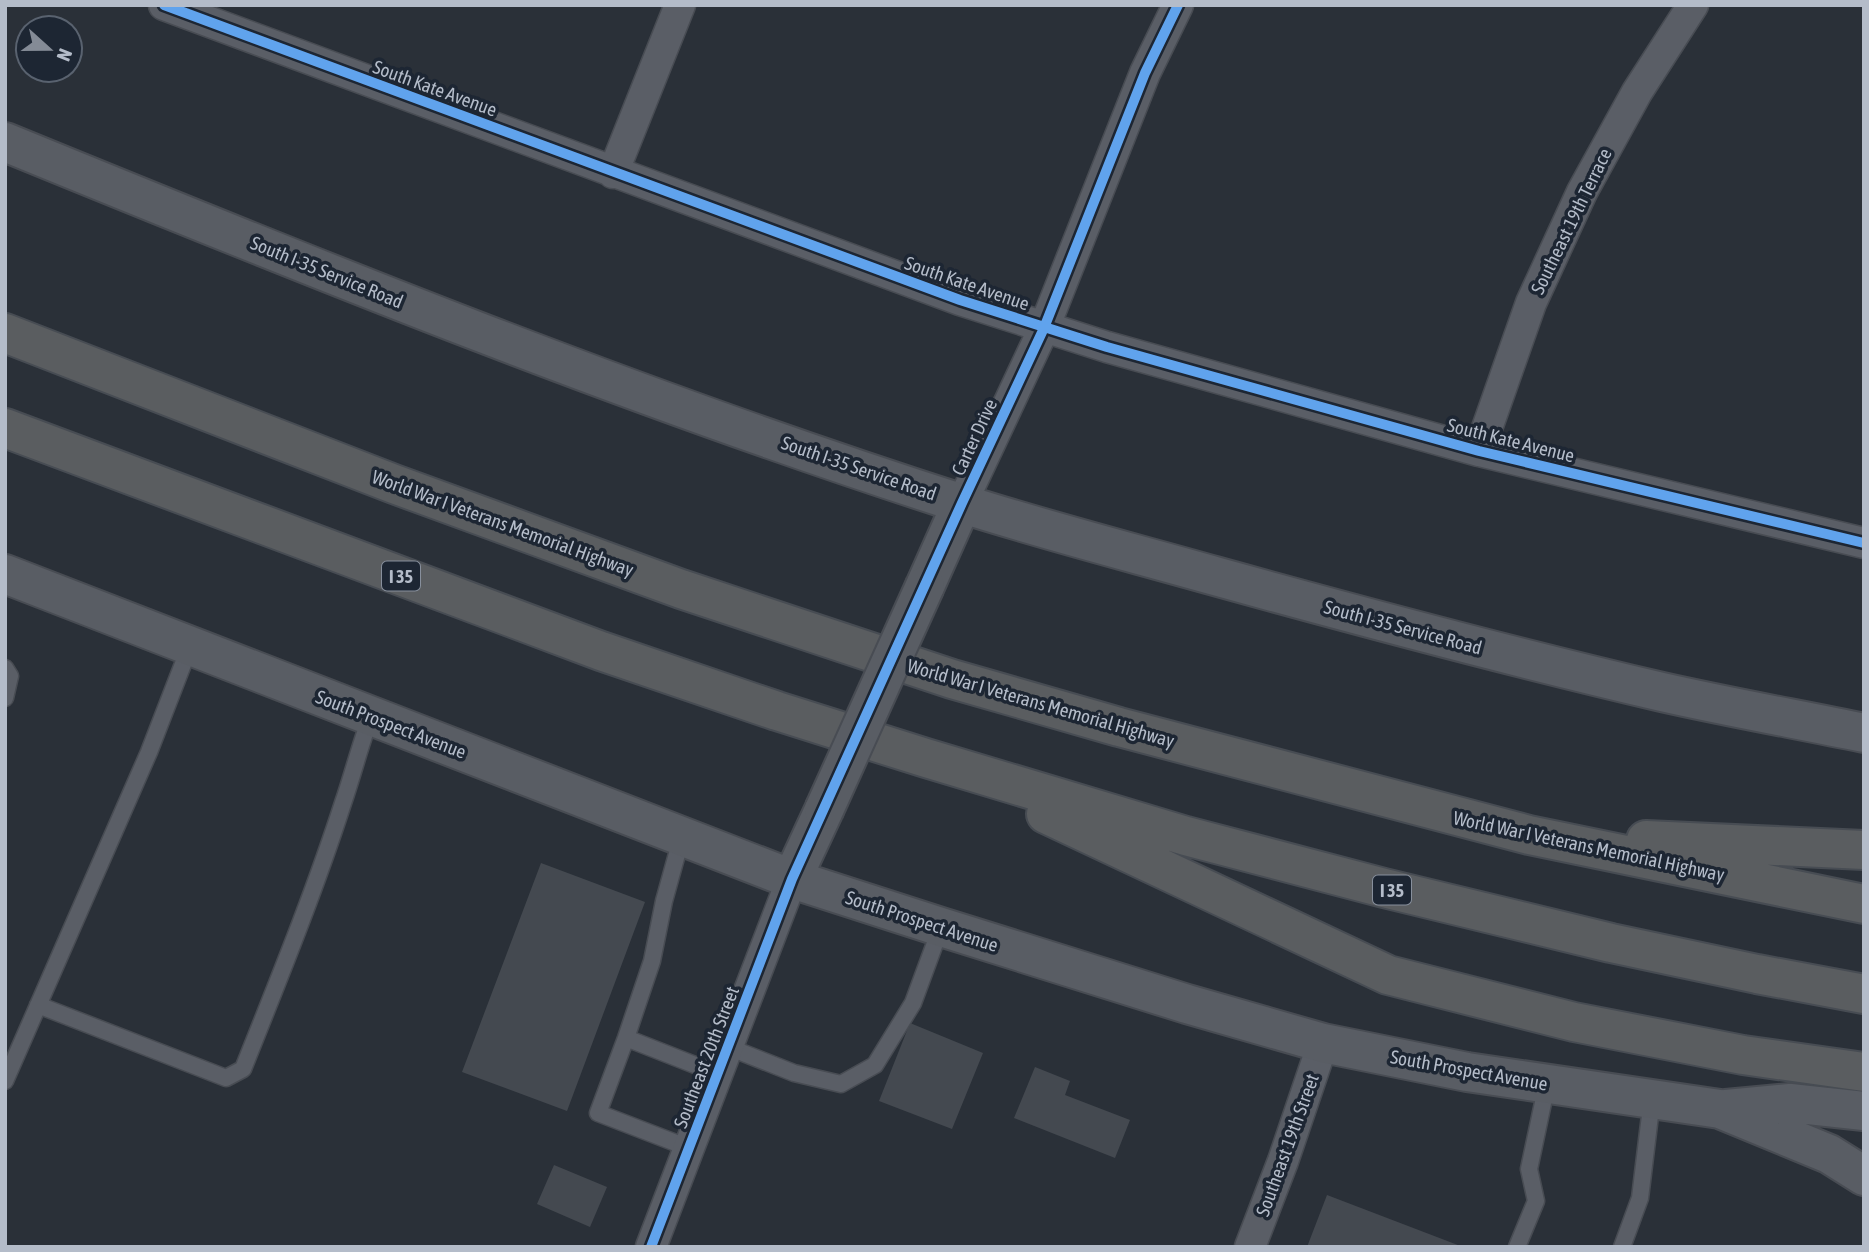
<svg xmlns="http://www.w3.org/2000/svg" width="1869" height="1252" viewBox="0 0 1869 1252" font-family="'Asap Condensed',sans-serif">
<style>
.building{fill:#444950}
.lines{fill:none;stroke-linecap:round;stroke-linejoin:round}
.lane-casing{stroke:#484c53;stroke-width:19}
.street-casing{stroke:#484c53;stroke-width:33}
.secondary-casing{stroke:#484c53;stroke-width:42}
.highway-casing{stroke:#474c53;stroke-width:42}
.lane{stroke:#5a5e66;stroke-width:16}
.street{stroke:#5a5e66;stroke-width:30}
.secondary{stroke:#595d64;stroke-width:38}
.highway{stroke:#5a5d60;stroke-width:38}
.secondary-bridge-casing{stroke:#484c53;stroke-width:42;stroke-linecap:butt}
.secondary-bridge{stroke:#595d64;stroke-width:38}
.cycleway-casing{stroke:#1d2633;stroke-width:15}
.cycleway{stroke:#60a3ed;stroke-width:10}
.labels{text-anchor:middle;dominant-baseline:central;stroke-width:7;stroke-linejoin:round;paint-order:stroke}
.shield{fill:#1d2633;stroke:#878f9c;stroke-width:2}
.shield-label{font-size:18px;font-weight:bold;fill:#b4bcc9}
.street-label{font-size:19px;fill:#b4bcc9;stroke:#1d2633}
</style>
<rect width="100%" height="100%" fill="#2a3038"/>
<path class="building" d="M541 863 645 902 567 1111 462 1072Z
M910 1023 983 1053 952 1129 879 1101Z
M1035 1067 1070 1081 1065 1095 1130 1120 1115 1158 1014 1118Z
M554 1165 607 1187 590 1227 537 1204Z
M1327 1195 1463 1247H1307Z"/>
<g class="lines">
<defs>
<path id="lane" d="M5 668 10 676 5 698
M682 836 664 901 652 961 626 1038 598 1113 689 1148
M38 1005 226 1078 243 1069C278 981 314 893 343 803 353 774 360 745 371 716
M626 1038 718 1074
M728 1047 794 1073 841 1084 875 1065 913 1003 941 927
M5 1081 149 752 190 646
M1517 1247 1536 1201 1529 1169 1547 1084
M1622 1247 1640 1198 1652 1099"/>
<path id="street" d="M164 5 960 300 1107 347 1479 451 1864 543
M613 173 680 5
M1479 451 1531 303 1582 192 1637 92 1693 5
M962 503 1044 328 1145 73 1178 5
M651 1247 792 879
M1250 1247 1283 1161 1323 1043"/>
<path id="secondary" d="M5 142C320 271 636 399 960 503 1044 530 1130 552 1215 576 1363 617 1512 657 1662 692 1728 707 1796 719 1864 733
M5 574 792 879 941 927 1187 1004 1323 1043 1467 1072 1720 1109 1829 1154 1864 1176
M925 586 962 503
M792 879 824 810
M1726 1109 1790 1103 1864 1111"/>
<path id="highway" d="M5 333 394 484 681 589 952 679 1119 727 1529 835 1864 904
M5 428 601 651 777 711 926 758 1186 836 1384 888 1611 943 1757 974 1864 994
M1046 814 1388 975 1574 1022 1743 1055 1864 1072
M1646 840 1864 850"/>
</defs>
<use href="#lane" class="lane-casing"/>
<use href="#street" class="street-casing"/>
<use href="#secondary" class="secondary-casing"/>
<use href="#highway" class="highway-casing"/>
<use href="#lane" class="lane"/>
<use href="#street" class="street"/>
<use href="#secondary" class="secondary"/>
<use href="#highway" class="highway"/>
<defs>
<path id="secondary-bridge" d="M824 810 925 586"/>
</defs>
<use href="#secondary-bridge" class="secondary-bridge-casing"/>
<use href="#secondary-bridge" class="secondary-bridge"/>
<defs>
<path id="cycleway" d="M164 5 960 300 1107 347 1479 451 1864 543
M651 1247 792 879 962 503 1044 328 1145 73 1178 5"/>
</defs>
<use href="#cycleway" class="cycleway-casing"/>
<use href="#cycleway" class="cycleway"/>
</g>
<g class="labels">
<g class="shield">
<rect x="382" y="561.5" width="38" height="29" rx="5"/>
<rect x="1373" y="875.5" width="38" height="29" rx="5"/>
</g>
<g class="shield-label">
<text x="401" y="576">I 35</text>
<text x="1392" y="890">I 35</text>
</g>
<g class="street-label">
<text transform="translate(435 88) rotate(20)">South Kate Avenue</text>
<text transform="translate(1571 221) rotate(-64)">Southeast 19th Terrace</text>
<text transform="translate(327 272) rotate(22)">South I-35 Service Road</text>
<text transform="translate(967 283) rotate(19)">South Kate Avenue</text>
<text transform="translate(974 437) rotate(-65)">Carter Drive</text>
<text transform="translate(1511 440) rotate(14)">South Kate Avenue</text>
<text transform="translate(859 468) rotate(19)">South I-35 Service Road</text>
<text transform="translate(503 523) rotate(20)">World War I Veterans Memorial Highway</text>
<text transform="translate(1403 627) rotate(15)">South I-35 Service Road</text>
<text transform="translate(1041 703) rotate(16)">World War I Veterans Memorial Highway</text>
<text transform="translate(391 724) rotate(21)">South Prospect Avenue</text>
<text transform="translate(1589 846) rotate(12)">World War I Veterans Memorial Highway</text>
<text transform="translate(922 921) rotate(18)">South Prospect Avenue</text>
<text transform="translate(706 1057) rotate(-69)">Southeast 20th Street</text>
<text transform="translate(1469 1070) rotate(10)">South Prospect Avenue</text>
<text transform="translate(1287 1145) rotate(-70)">Southeast 19th Street</text>
</g>
</g>
<rect width="1869" height="1252" fill="none" stroke="#b4bcc9" stroke-width="14"/>
<g transform="translate(49 49) rotate(111)"><circle r="33" fill="#1d2633" stroke="#59626f" stroke-width="2"/>
<path d="M0-5L12 26L0 18L-12 26Z" fill="#848b96"/>
<text y="-10" font-size="19" font-weight="bold" text-anchor="middle" fill="#b4bcc9">N</text>
</g>
</svg>
